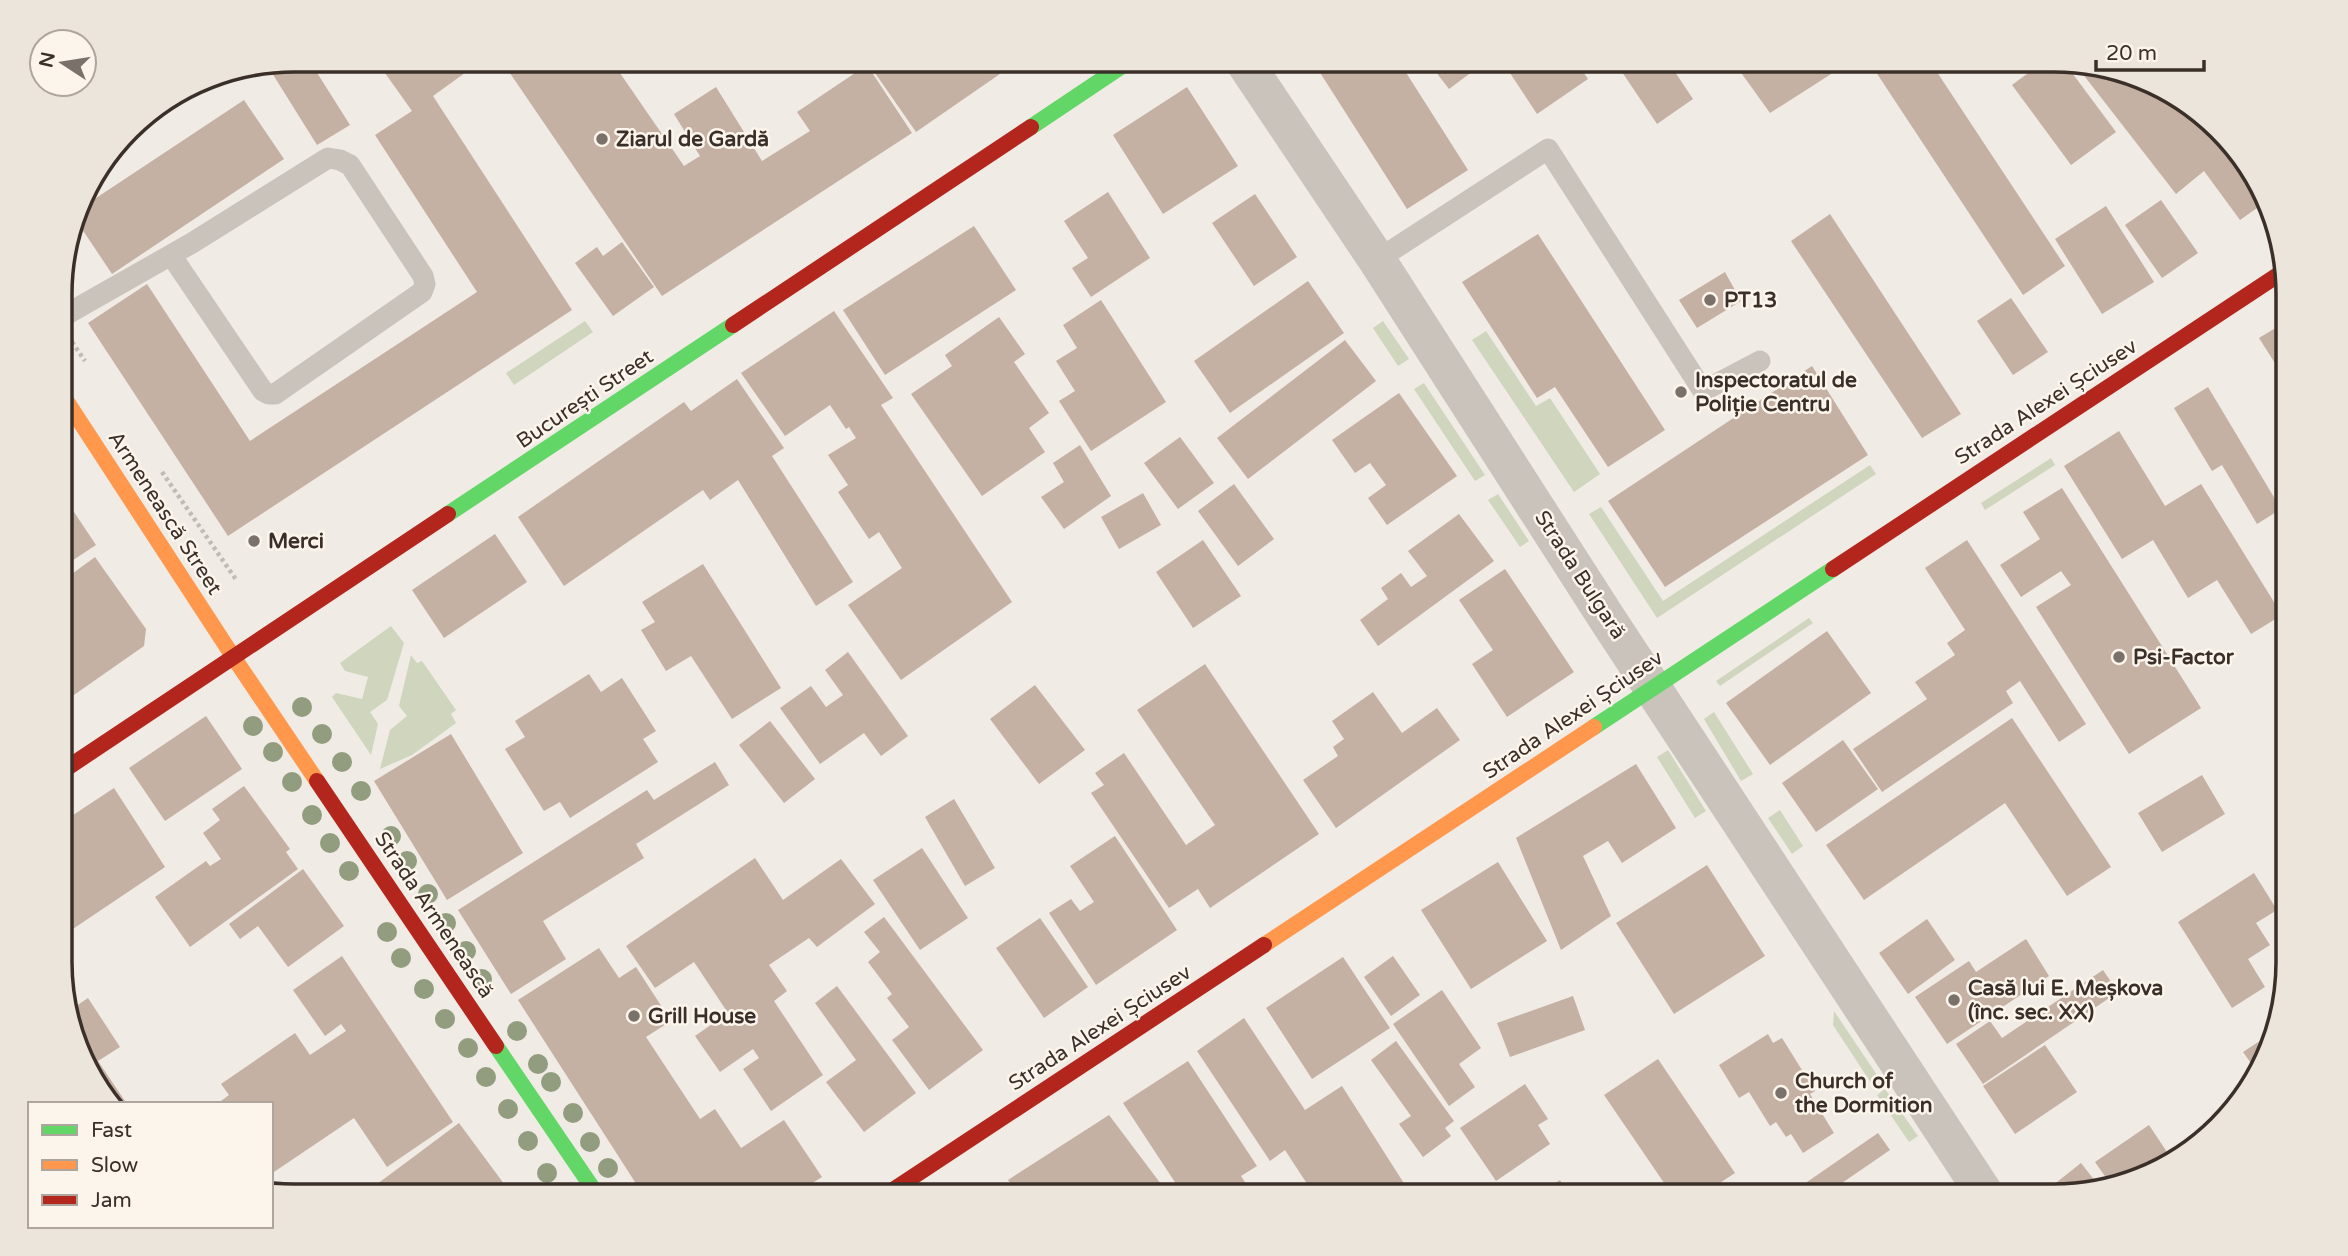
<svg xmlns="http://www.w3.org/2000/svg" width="2348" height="1256" viewBox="0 0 2348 1256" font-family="'Varela Round',sans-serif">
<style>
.green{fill:#d0d6bd}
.building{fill:#c5b0a4}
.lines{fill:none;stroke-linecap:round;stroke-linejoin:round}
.path{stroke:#c2bbb4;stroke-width:4.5;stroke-dasharray:3.5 3.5;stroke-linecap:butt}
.lane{stroke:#c9c3bc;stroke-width:21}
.street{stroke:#c9c3bc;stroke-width:38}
.fast{stroke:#63d668;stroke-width:16}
.slow{stroke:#ff974d;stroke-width:16}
.jam{stroke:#b3261e;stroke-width:16}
.tree{fill:#929c7e}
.poi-dot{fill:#7a716a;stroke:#fbf5ec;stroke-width:2.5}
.labels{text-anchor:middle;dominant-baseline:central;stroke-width:5;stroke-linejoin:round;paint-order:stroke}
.poi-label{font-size:21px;font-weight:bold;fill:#3b3029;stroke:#fbf5ec;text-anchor:start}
.street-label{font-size:21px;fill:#3b3029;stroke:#fbf5ec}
.rim{fill:none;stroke:#3b3029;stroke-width:3.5}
</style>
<rect width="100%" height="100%" fill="#f0ebe4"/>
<path class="green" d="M585 321 593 332 514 385 506 373Z
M1383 321 1409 359 1398 366 1373 328Z
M1486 331 1536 406 1550 398 1600 474 1574 492 1472 340Z
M1424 383 1485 475 1475 481 1414 389Z
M2051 458 2055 465 1985 510 1981 503Z
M1870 465 1876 474 1657 618 1589 514 1601 507 1663 601Z
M1498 494 1529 541 1520 547 1488 500Z
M1809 618 1813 623 1720 686 1716 681Z
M391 626 404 643 387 700 370 712 378 724 371 755 332 697 336 693 362 699 368 677 345 671 340 663Z
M411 655 417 663 422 661 456 710 451 714 456 723 412 755 380 769 390 730 407 716 399 706Z
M1714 712 1753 774 1741 781 1704 719Z
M1668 750 1706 811 1695 818 1657 757Z
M1780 810 1803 846 1792 854 1768 818Z
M1834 1011 1881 1081 1873 1086 1833 1025Z
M1885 1089 1918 1136 1909 1142 1877 1095Z"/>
<path class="building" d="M293 60H309L350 125 317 145 272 73Z
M405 60H462L469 70 433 96 572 310 228 536 88 323 147 284 250 441 477 292 375 135 412 111 385 73Z
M501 60H611L684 166 700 156 674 114 716 87 762 161 810 131 797 112 867 65 912 133 662 296Z
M866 60H1020L916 132Z
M1312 60H1398L1468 170 1407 209Z
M1441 60H1488L1449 89 1432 67Z
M1524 60H1575L1588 79 1537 114 1508 70Z
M1614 60H1667L1693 99 1657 124Z
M1732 60H1853L1770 113Z
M1868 60H1929L2065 266 2023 295Z
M2046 60 2064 62 2116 132 2071 165 2012 85Z
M2075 64 2158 84 2249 164 2264 203 2240 220 2204 171 2176 194Z
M1187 87 1238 166 1163 214 1113 135Z
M244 100 284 159 112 274 76 220 78 210Z
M1108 192 1150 258 1091 297 1072 268 1088 258 1064 221Z
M1255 194 1297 257 1254 286 1212 223Z
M2161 200 2198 253 2162 278 2125 225Z
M2106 206 2154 282 2102 314 2055 239Z
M1830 214 1961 414 1922 438 1791 241Z
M974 226 1016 290 885 375 843 310Z
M1538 234 1665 430 1608 467 1555 387 1537 398 1462 282Z
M622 242 654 287 613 316 575 263 597 247 603 256Z
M1725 272 1741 301 1697 328 1679 300Z
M1308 281 1344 333 1230 413 1194 361Z
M2011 298 2048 352 2013 375 1977 321Z
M1101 300 1166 402 1091 451 1059 401 1075 391 1056 361 1077 348 1063 325Z
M834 311 893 398 881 405 1012 602 901 680 848 605 902 568 879 532 869 539 838 492 848 485 828 455 856 438 849 427 846 429 830 405 785 436 741 373Z
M999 317 1025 354 1014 362 1049 413 1029 428 1045 452 982 496 911 394 952 366 945 355Z
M2287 321V382L2259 338Z
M1345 340 1376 381 1248 479 1217 438Z
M1812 366 1868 455 1665 587 1608 501Z
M737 379 784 448 772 456 853 582 816 606 738 480 710 500 703 490 564 586 518 517 684 402 691 411Z
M2208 387 2281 509 2257 524 2222 465 2212 471 2174 408Z
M1399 393 1457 476 1387 525 1368 498 1386 485 1370 463 1355 473 1332 440Z
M2119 431 2165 506 2201 484 2282 615 2251 634 2217 580 2188 598 2153 540 2122 559 2064 466Z
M1180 437 1214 483 1178 509 1144 463Z
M1080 445 1111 496 1064 529 1041 497 1064 482 1053 463Z
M1234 484 1274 539 1238 566 1198 511Z
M2062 488 2201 708 2129 754 2036 607 2071 585 2061 571 2021 597 2000 565 2040 539 2023 512Z
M60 491 96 545 61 568V527Z
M1143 493 1161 525 1119 549 1101 517Z
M1459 514 1494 561 1378 646 1360 620 1388 599 1381 588 1401 573 1411 587 1427 576 1408 551Z
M495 534 527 582 444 638 412 590Z
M1203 540 1241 596 1193 628 1156 572Z
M1967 540 2086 724 2059 742 2020 681 2006 691 2013 703 1882 792 1853 749 1927 699 1915 682 1955 655 1947 643 1965 630 1925 568Z
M95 557 146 629 144 646 61 704V582Z
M703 564 781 688 732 719 691 656 666 671 641 630 655 622 642 602Z
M1505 569 1574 672 1507 717 1472 664 1493 650 1459 600Z
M1827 631 1871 693 1770 765 1726 703Z
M848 652 908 736 881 756 864 733 820 764 780 708 811 686 826 707 843 695 825 670Z
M1205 664 1319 834 1210 908 1198 889 1169 908 1091 793 1104 785 1095 773 1124 753 1186 845 1215 825 1137 710Z
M589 674 601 692 622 678 656 731 643 739 658 762 570 818 560 802 544 811 505 749 525 737 515 721Z
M1035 685 1085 750 1039 784 990 719Z
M1373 692 1402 733 1437 708 1460 740 1336 828 1303 780 1338 756 1333 747 1344 739 1332 721Z
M206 716 242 769 165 821 129 768Z
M2012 718 2111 867 2067 896 2005 803 1864 900 1826 845Z
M770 721 815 779 784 803 739 745Z
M451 734 523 853 447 900 374 781Z
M1843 740 1878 789 1816 832 1782 783Z
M715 762 729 785 636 844 644 858 543 921 566 959 511 994 458 910 647 790 654 800Z
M1636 764 1676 828 1622 863 1608 841 1583 856 1611 916 1561 950 1516 838Z
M2202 775 2225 814 2162 852 2138 813Z
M2288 782V812L2274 791Z
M244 786 290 849 286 852 298 869 190 947 155 897 206 861 210 866 221 859 203 833 220 820 212 809Z
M114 788 165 867 61 937V823Z
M954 799 995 868 965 886 925 817Z
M1115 836 1177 930 1096 985 1049 913 1071 899 1080 911 1094 902 1070 866Z
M922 848 968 918 920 950 873 880Z
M755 858 783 900 841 859 875 904 817 947 809 938 769 965 787 991 774 1001 823 1075 771 1111 743 1069 759 1058 753 1049 720 1072 695 1036 728 1013 694 962 655 988 626 946Z
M1498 862 1547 941 1471 989 1421 910Z
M1707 865 1765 956 1674 1014 1616 923Z
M303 869 344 926 288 967 258 926 240 939 229 924Z
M2254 873 2277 910 2256 923 2270 945 2248 959 2265 987 2232 1008 2178 922Z
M884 917 983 1050 929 1090 892 1040 909 1027 887 998 892 994 868 962 880 952 864 932Z
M1040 918 1088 987 1044 1018 996 948Z
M1927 919 1955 960 1908 994 1879 953Z
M2026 939 2049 976 1947 1044 1915 997 1969 961 1976 972Z
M599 948 619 978 636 967 671 1021 646 1037 700 1119 715 1109 741 1148 784 1120 822 1177 792 1196H644L518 1000Z
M342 956 453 1122 387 1167 354 1118 271 1174V1104H217L229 1095 221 1084 295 1033 310 1055 346 1031 341 1024 325 1036 293 990Z
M1393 956 1420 995 1391 1016 1364 977Z
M1343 957 1390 1028 1312 1079 1266 1008Z
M2103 970 2118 992 1983 1084 1956 1044 1990 1021 2002 1038Z
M837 986 916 1093 864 1132 826 1082 856 1060 815 1003Z
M1442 990 1481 1048 1459 1064 1475 1087 1449 1106 1393 1024Z
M1573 996 1585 1030 1510 1057 1497 1023Z
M88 998 120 1047 98 1061 127 1104H108L69 1011Z
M1244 1018 1305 1110 1342 1086 1412 1196H1315L1285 1150 1270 1161 1197 1051Z
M2272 1033 2264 1066 2258 1073 2243 1052Z
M1768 1034 1773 1043 1782 1038 1815 1091 1810 1094 1834 1133 1803 1153 1791 1134 1786 1137 1776 1122 1770 1126 1749 1092 1739 1098 1719 1065Z
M1396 1041 1454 1121 1445 1128 1451 1136 1423 1157 1399 1124 1411 1116 1371 1060Z
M2045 1045 2077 1092 2015 1134 1983 1086Z
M1658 1059 1735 1173 1700 1196H1673L1604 1095Z
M1188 1061 1257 1166 1241 1176 1254 1196H1184L1123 1103Z
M1525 1084 1548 1119 1538 1125 1550 1144 1496 1181 1460 1128Z
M1109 1115 1170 1196H1019L1008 1180Z
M459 1123 513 1196H361Z
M2149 1125 2173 1161 2109 1182 2095 1162Z
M1878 1133 1890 1150 1823 1196H1798L1794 1191Z
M2081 1163 2099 1186 2069 1196H2052L2047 1190Z
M1560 1180 1570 1196H1535Z"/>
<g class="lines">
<path class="path" d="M72 342 85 361
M162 472 237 581"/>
<path class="lane" d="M1377 260 1548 149 1703 391 1760 361
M60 318 192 243 328 158 340 160 350 165 423 276 425 284 422 292 275 394H269L263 391 171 255"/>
<path class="street" d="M1243 60 1377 260 1606 617 1986 1196"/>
<path class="fast" d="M1031 127 1131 60
M448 514 733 325
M1594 727 1833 569
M496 1046 598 1196"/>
<path class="slow" d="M60 391 234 658 317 781
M1264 945 1594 727"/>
<path class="jam" d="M733 325 1031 127
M1833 569 2287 269
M61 772 448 514
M317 781 496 1046
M884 1196 1264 945"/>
</g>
<g class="tree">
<circle cx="302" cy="707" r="10"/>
<circle cx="253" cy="726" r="10"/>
<circle cx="322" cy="734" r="10"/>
<circle cx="273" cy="752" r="10"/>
<circle cx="342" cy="762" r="10"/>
<circle cx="292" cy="782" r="10"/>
<circle cx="361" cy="791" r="10"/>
<circle cx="312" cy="815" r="10"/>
<circle cx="391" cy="836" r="10"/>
<circle cx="330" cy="843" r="10"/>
<circle cx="407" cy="861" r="10"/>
<circle cx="349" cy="871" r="10"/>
<circle cx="428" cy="894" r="10"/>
<circle cx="446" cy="923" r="10"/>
<circle cx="387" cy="932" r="10"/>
<circle cx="466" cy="951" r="10"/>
<circle cx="401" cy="958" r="10"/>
<circle cx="482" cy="979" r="10"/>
<circle cx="424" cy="989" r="10"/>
<circle cx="445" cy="1019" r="10"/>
<circle cx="517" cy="1031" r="10"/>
<circle cx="468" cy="1048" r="10"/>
<circle cx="538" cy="1064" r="10"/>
<circle cx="486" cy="1077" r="10"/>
<circle cx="551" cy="1082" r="10"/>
<circle cx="508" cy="1109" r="10"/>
<circle cx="573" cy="1113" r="10"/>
<circle cx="528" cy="1141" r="10"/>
<circle cx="590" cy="1142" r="10"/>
<circle cx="608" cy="1168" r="10"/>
<circle cx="547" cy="1173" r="10"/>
</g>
<g class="poi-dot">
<circle cx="602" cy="139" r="7"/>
<circle cx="1710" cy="300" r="7"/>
<circle cx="1681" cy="392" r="7"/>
<circle cx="254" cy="541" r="7"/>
<circle cx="2119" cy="657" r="7"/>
<circle cx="1954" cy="1000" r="7"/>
<circle cx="634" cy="1016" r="7"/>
<circle cx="1781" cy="1093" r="7"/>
</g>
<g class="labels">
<g class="poi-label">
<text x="616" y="139">Ziarul de Gardă</text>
<text x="1724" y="300">PT13</text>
<text x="1695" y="380">Inspectoratul de<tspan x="1695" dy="24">Poliție Centru</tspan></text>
<text x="268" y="541">Merci</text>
<text x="2133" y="657">Psi-Factor</text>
<text x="1968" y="988">Casă lui E. Meșkova<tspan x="1968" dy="24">(înc. sec. XX)</tspan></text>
<text x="648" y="1016">Grill House</text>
<text x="1795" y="1081">Church of<tspan x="1795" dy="24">the Dormition</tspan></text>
</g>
<g class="street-label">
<text transform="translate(585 399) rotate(-34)">București Street</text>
<text transform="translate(2046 402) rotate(-33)">Strada Alexei Șciusev</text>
<text transform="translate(165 513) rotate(57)">Armenească Street</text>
<text transform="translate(1580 575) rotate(57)">Strada Bulgară</text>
<text transform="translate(1573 715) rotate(-34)">Strada Alexei Șciusev</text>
<text transform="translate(434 915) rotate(56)">Strada Armenească</text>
<text transform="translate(1100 1028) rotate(-33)">Strada Alexei Șciusev</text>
</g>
</g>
<path d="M0 0H2348V1256H0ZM294 72H2054A222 222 0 0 1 2276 294V962A222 222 0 0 1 2054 1184H294A222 222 0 0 1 72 962V294A222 222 0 0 1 294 72Z" fill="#ece5dc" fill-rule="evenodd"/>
<path class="rim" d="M294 72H2054A222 222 0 0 1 2276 294V962A222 222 0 0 1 2054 1184H294A222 222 0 0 1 72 962V294A222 222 0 0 1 294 72Z"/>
<rect x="28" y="1102" width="245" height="126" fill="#fbf5ec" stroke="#aea69e" stroke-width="2"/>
<rect x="42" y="1125" width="35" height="10" fill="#63d668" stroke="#aea69e" stroke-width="2"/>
<text x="91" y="1137" font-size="21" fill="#3b3029">Fast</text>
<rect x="42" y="1160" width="35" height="10" fill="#ff974d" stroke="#aea69e" stroke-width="2"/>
<text x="91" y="1172" font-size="21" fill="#3b3029">Slow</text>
<rect x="42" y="1195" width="35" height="10" fill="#b3261e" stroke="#aea69e" stroke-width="2"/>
<text x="91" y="1207" font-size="21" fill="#3b3029">Jam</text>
<g transform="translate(63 63) rotate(282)"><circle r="33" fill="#fbf5ec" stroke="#aea69e" stroke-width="2"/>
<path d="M0-5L12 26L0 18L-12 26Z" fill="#7a716a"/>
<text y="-10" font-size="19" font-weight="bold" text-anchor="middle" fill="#3b3029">N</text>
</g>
<path d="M2096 60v10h108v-10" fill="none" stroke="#3b3029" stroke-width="3.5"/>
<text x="2106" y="60" font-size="21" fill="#3b3029" stroke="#fbf5ec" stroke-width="5" paint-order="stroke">20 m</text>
</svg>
